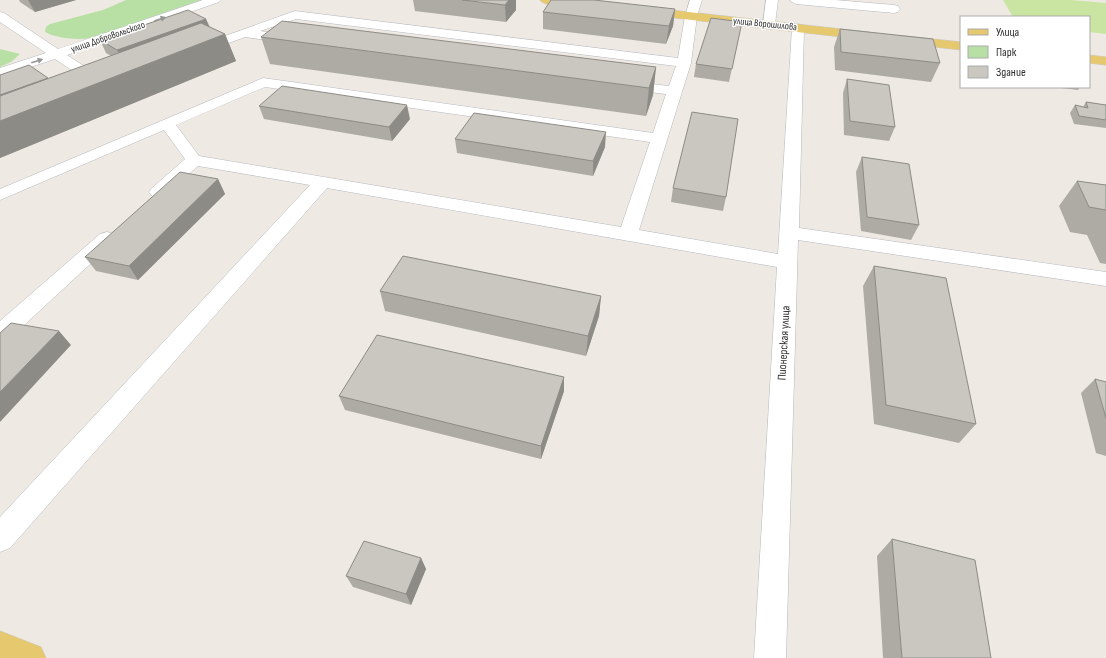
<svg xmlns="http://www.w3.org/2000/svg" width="1106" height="658" viewBox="0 0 1106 658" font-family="'Sofia Sans Condensed',sans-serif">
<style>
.green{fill:#b8dfa4}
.pitch{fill:#c9e5a1}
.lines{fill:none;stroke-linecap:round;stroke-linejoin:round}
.minor-casing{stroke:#b5b8c0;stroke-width:1}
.major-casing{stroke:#c9c9c9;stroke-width:1}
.minor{fill:#fff;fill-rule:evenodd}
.major{fill:#e6c96f;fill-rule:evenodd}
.wall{fill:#aeaba5}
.shaded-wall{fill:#8d8b86}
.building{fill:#cac7c0;stroke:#8d8b86}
.oneway{fill:#969696}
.labels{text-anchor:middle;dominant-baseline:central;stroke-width:3;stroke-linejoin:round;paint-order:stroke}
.far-street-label{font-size:10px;fill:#2e2e2e;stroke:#fff}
.street-label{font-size:12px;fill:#2e2e2e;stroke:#fff}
</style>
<rect width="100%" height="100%" fill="#eee9e2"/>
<path class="green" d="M126 0H201L92 38C77 40 59 39 45 32L46 27 50 24 103 10Z
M0 49 20 54 11 62 0 67Z"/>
<path class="pitch" d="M1003 0H1071L1106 3V34L1089 32V17H1013Z"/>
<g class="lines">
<defs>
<path id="minor" d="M203 0H221L219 2 67 55 107 81 109 84 107 87 102 88 97 87 55 59 0 77V68L46 53 0 22V12L4 13 58 49Z
M690 0H702L697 16 691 63 639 230 778 254 792 28 794 25H802L804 28 799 228 1106 272V286L798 240 786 658H754L777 267 327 188 10 548 0 552V517L310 185 198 166 164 196 158 197 152 196 149 192 152 188 185 159 164 130 0 200V189L263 78 653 133 666 94 625 89 620 88 618 85 620 82 625 81 669 86 676 66 296 19 260 31 298 37 299 40 298 43 293 44 245 37 199 54 194 53 192 50 194 47 295 11 678 58 685 16ZM265 87 650 142 621 227 199 156 176 125Z
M766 0H778L775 24 773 27H765L763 24Z
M790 0H835L894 5 898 6 900 9 898 12 894 13 796 4 792 2Z
M107 232 114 234 117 238 114 242 8 340 0 342V321L100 234Z"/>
<path id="major" d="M540 0H576L584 1 586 4 584 7 580 8 546 4 542 2Z
M644 7 868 32 873 33 874 36 873 39 868 40 640 14 638 11 640 8Z
M905 36 961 42V50L900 43 899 40 900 37Z
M1089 55 1106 57V65L1089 63Z
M0 631 41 647 46 658H0Z"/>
</defs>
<use href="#minor" class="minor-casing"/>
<use href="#major" class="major-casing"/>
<use href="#minor" class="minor"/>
<use href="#major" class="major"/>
</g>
<path class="wall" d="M19 0H76L35 12 20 2Z
M413 0H516V10L506 22 415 11Z
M675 9 673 26 666 44 543 29V12Z
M206 19 210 27 225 34 236 61 0 158V75L49 79 111 56 106 53 100 40Z
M742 22 729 82 694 77 696 64Z
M840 29 940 63 931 82 835 70 834 47Z
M261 37 656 67 653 95 646 116 270 64Z
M847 79 895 127 889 141 844 135 843 93Z
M1053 87H1080L1078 90Z
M1086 102 1106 105V128L1074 124 1070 113 1075 105 1083 107Z
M259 106 410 119 392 141 264 119Z
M455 139 605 147 593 176 457 153Z
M862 157 919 225 911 240 861 231 856 172Z
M218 179 225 194 138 280 96 271 85 257Z
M1077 181 1106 185V264L1100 263 1087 235 1070 232 1059 206Z
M673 188 726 197 723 211 671 202Z
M874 266 976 424 959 443 874 424 863 286Z
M380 291 601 296 599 316 586 356 385 311Z
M564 377V391L541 459 345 410 339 396Z
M1095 379 1106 382V456L1096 453 1081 393Z
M892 539 991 658H883L877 556Z
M421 558 426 569 411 605 353 587 346 576Z"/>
<path class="shaded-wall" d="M28 0H76L35 12Z
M509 0H516V10L506 22 505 5Z
M675 9 673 26 666 44 669 26Z
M206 19 211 32 124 64 117 50Z
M225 34 236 61 0 158V121Z
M656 67 653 95 646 116 649 88Z
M48 78 57 91 0 112V95Z
M407 105 410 119 392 141 389 127Z
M606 132 605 147 593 176V161Z
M218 179 225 194 138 280 129 266Z
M601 296 599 316 586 356 588 336Z
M59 331 71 345 0 422V392Z
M564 377V391L541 459V446Z
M421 558 426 569 411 605 406 594Z"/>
<path class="building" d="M462 0H509L505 5Z
M551 0H594L675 9 669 26 543 12Z
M188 10 206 19 117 50 100 40Z
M711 18 742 22 732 69 696 64Z
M282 21 656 67 649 88 261 37Z
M201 23 225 34 0 121V96Z
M840 29 933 39 940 63 841 52Z
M29 65 48 78 0 95V75Z
M847 79 889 85 895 127 850 121Z
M282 86 407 105 389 127 259 106Z
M1086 102 1106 105V120L1079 116 1075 105 1088 108Z
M692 112 738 119 726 197 673 188Z
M474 113 606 132 593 161 455 139Z
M862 157 909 164 919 225 867 217Z
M180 172 218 179 129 266 85 257Z
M1077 181 1106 185V210L1089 207Z
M403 256 601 296 588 336 380 291Z
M874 266 946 278 976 424 886 405Z
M11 323 59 331 0 392V333Z
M377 335 564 377 541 446 339 396Z
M1095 379 1106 382V418Z
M892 539 975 560 991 658H902Z
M364 541 421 558 406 594 346 576Z"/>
<defs><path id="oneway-solid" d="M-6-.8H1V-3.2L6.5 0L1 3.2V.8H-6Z"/></defs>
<g class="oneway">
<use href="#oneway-solid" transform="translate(160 19) rotate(-19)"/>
<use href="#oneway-solid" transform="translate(37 61) rotate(-18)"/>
</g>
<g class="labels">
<g class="far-street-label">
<text transform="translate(765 24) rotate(6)">улица Ворошилова</text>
<text transform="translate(108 37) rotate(-19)">улица Добровольского</text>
</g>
<g class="street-label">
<text transform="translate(784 343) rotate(-87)">Пионерская улица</text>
</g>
</g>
<rect x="960" y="16" width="130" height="72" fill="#ffffff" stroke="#ababab"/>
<rect x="968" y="29" width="20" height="6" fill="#e6c96f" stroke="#ababab"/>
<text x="996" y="36" font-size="12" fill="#2e2e2e">Улица</text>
<rect x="968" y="46" width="20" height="12" fill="#b8dfa4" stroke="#ababab"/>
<text x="996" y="56" font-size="12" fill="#2e2e2e">Парк</text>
<rect x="968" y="66" width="20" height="12" fill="#cac7c0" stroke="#ababab"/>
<text x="996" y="76" font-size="12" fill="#2e2e2e">Здание</text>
</svg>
